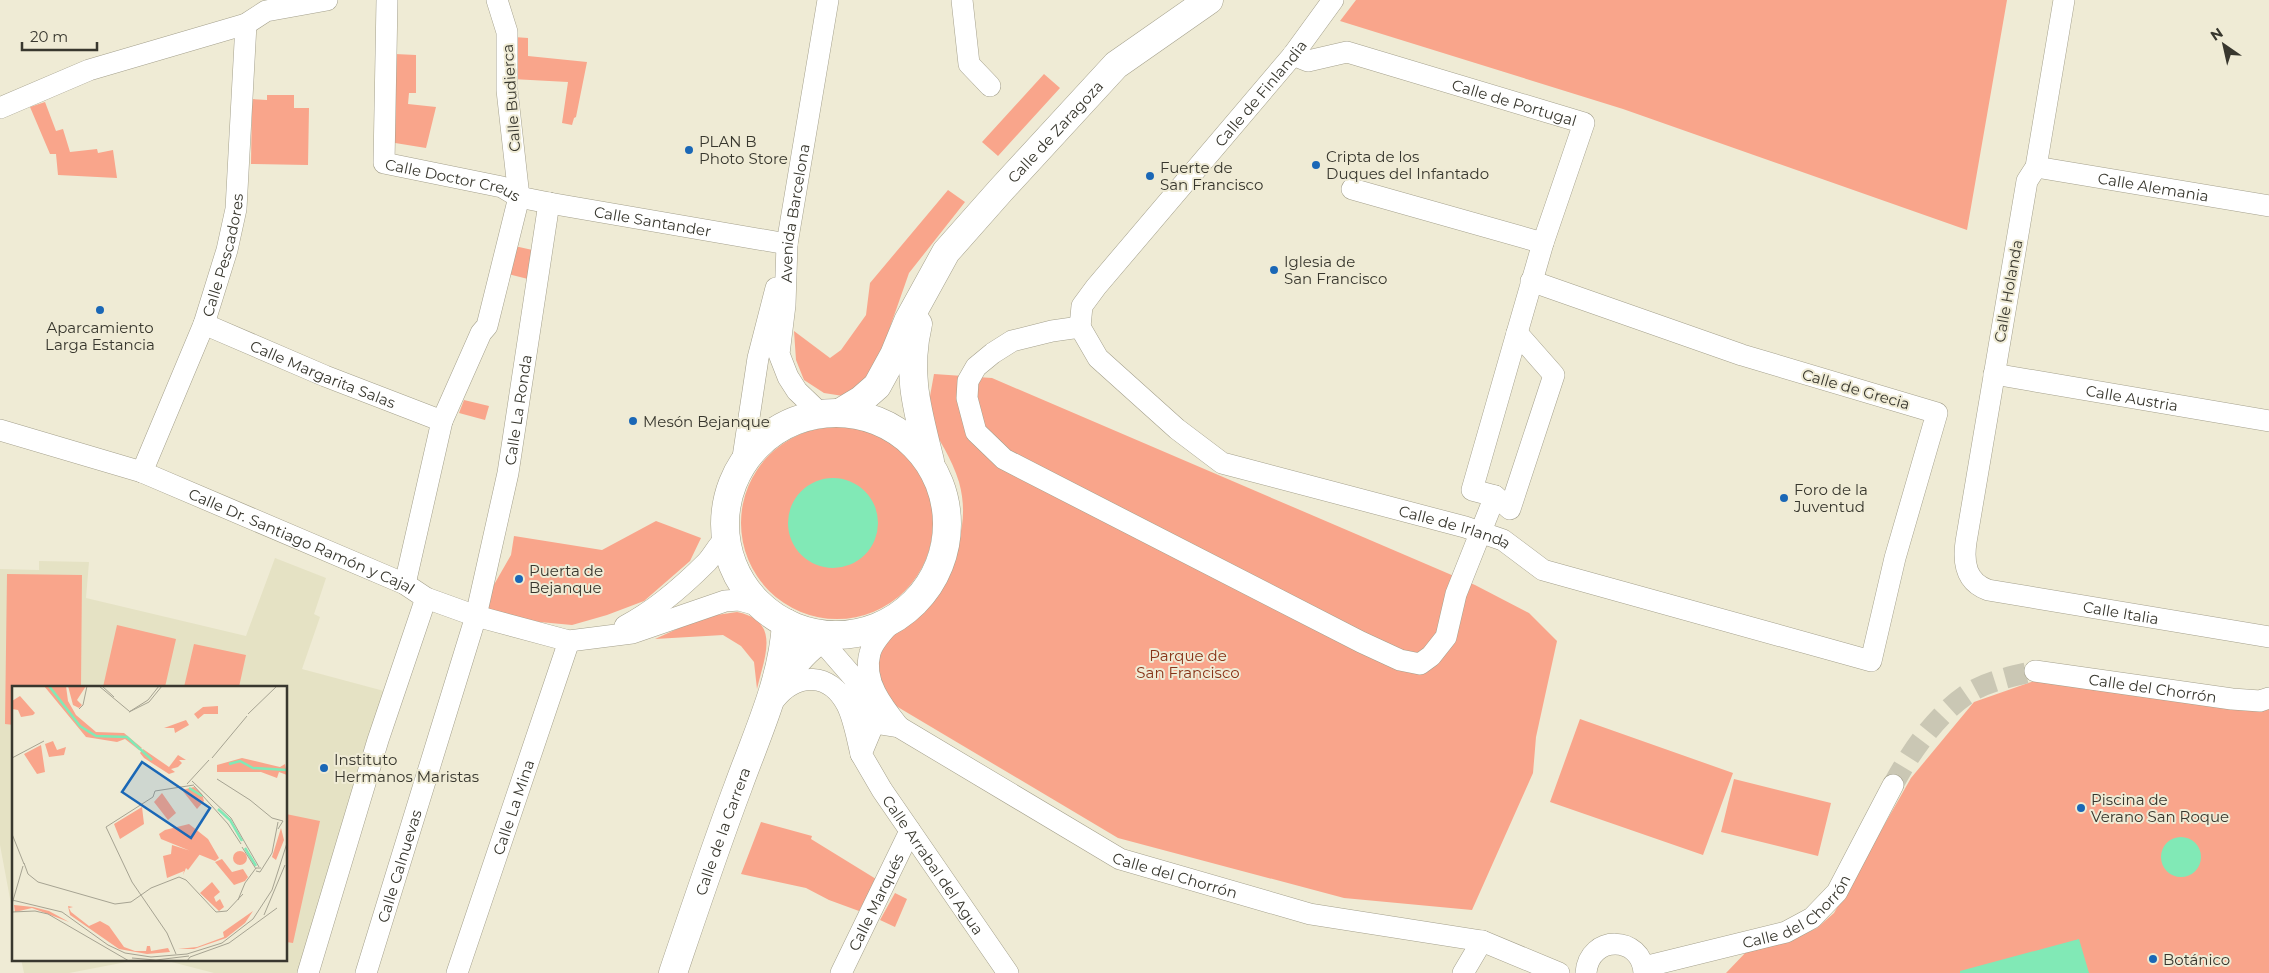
<svg xmlns="http://www.w3.org/2000/svg" width="2269" height="973" viewBox="0 0 2269 973" font-family="Montserrat,sans-serif">
<style>
.built{fill:#e5e2c4}
.green{fill:#f9a58b}
.water{fill:#81e9b6}
.lines{fill:none;stroke-linecap:round;stroke-linejoin:round}
.street-tunnel{stroke:#cac7b4;stroke-width:21;stroke-dasharray:21 11;stroke-linecap:butt}
.street-casing{stroke:#a4a08c;stroke-width:22}
.secondary-casing{stroke:#a4a08c;stroke-width:29}
.street{stroke:#fff;stroke-width:21}
.secondary{stroke:#fff;stroke-width:28}
.poi-dot{fill:#1a67b6;stroke:#efebd5;stroke-width:2}
.labels{text-anchor:middle;dominant-baseline:central;stroke-width:4;stroke-linejoin:round;paint-order:stroke}
.street-label{font-size:15px;fill:#38372e;stroke:#efebd5}
.poi-label{font-size:15px;fill:#38372e;stroke:#efebd5;text-anchor:start}
.park-label{font-size:15px;fill:#873418;stroke:#efebd5}
.inset-river{fill:none;stroke:#81e9b6;stroke-width:2.5}
.inset-road{fill:none;stroke:#a6a392;stroke-width:1}
.view{fill:#1a67b6;fill-opacity:0.15;stroke:#1a67b6;stroke-width:2.5}
.inset-edge{fill:none;stroke:#38372e;stroke-width:2.5}
</style>
<rect width="100%" height="100%" fill="#efebd5"/>
<path class="built" d="M275 558 326 578 314 614 320 617 302 669 384 691 299 973H214L160 959H286V687H14V920L0 845V569L39 570V561L89 562 86 598 246 636Z
M21 959H142L69 973H24Z"/>
<path class="green" d="M1356 0H2007L1967 230 1623 109 1340 21Z
M514 37 528 38V56L587 62 576 117 574 118 572 125 562 123 568 82 512 79Z
M395 54 416 55V93H409L408 104 436 107 426 148 389 142Z
M1044 74 1060 88 998 156 982 142Z
M267 95H294V108H309L308 165 251 164 252 99 267 100Z
M45 102 56 131 63 129 70 152 97 149 98 153 113 150 117 178 58 175 56 154H50L30 107Z
M948 190 965 202 909 273 889 330 883 355 864 385 843 396 824 393 804 380 796 360 794 331 830 358 841 350 866 315 870 283Z
M510 245 537 251 532 280 504 273Z
M934 374 992 378 1475 585 1529 613 1557 641 1536 737 1533 773 1472 910 1344 898 1118 838 891 703C882 690 873 679 876 662 879 644 897 631 910 618 945 581 974 535 959 482 952 459 939 439 926 418Z
M464 400 489 406 485 420 459 413Z
M741 523a96 96 0 1 1 192 0a96 96 0 1 1-192 0Z
M656 521 701 538 690 561 644 601 607 615 572 625 476 616 511 555 514 536 602 550Z
M7 574 82 575 81 687H14V725L5 724Z
M737 612C782 621 764 658 757 689L754 662 741 646 723 635 655 639 703 617Z
M117 625 176 639 165 687H103Z
M194 644 246 655 239 687H184Z
M2034 681 2269 709V973H1726L1749 949 1798 937 1817 928 1834 913 1911 778 1974 702Z
M1580 719 1733 773 1703 855 1550 802Z
M1734 779 1831 803 1818 856 1721 832Z
M286 814 320 821 293 943 286 942Z
M761 822 812 836 811 839 876 879 859 911 829 900 806 888 741 874Z
M895 893 907 899 895 927 880 920Z"/>
<path class="water" d="M788 523a45 45 0 1 1 90 0a45 45 0 1 1-90 0Z
M2161 857a20 20 0 1 1 40 0a20 20 0 1 1-40 0Z
M2079 939 2089 973H1960V971Z"/>
<g class="lines">
<path class="street-tunnel" d="M1893 785C1911 751 1937 714 1969 693 1987 681 2014 676 2035 671"/>
<defs>
<g id="street">
<path id="s1" d="M387 0 384 163 502 187 519 197 549 203 787 244"/>
<path d="M962 0 969 64 990 86"/>
<path id="s2" d="M2064 0 2036 167 2027 181 1966 542C1963 563 1966 582 1988 590L2269 637"/>
<path id="s3" d="M1293 55 1308 61 1347 52 1584 123 1543 243 1517 333"/>
<path d="M0 108 89 70 246 24 266 11 327 0"/>
<path id="s4" d="M2036 167 2269 206"/>
<path d="M1352 189 1543 243"/>
<path id="s5" d="M204 324 325 376 442 421"/>
<path id="s6" d="M1080 327 1098 358 1177 429 1222 463 1465 527 1503 540 1543 570 1871 661 1895 558 1937 413 1742 355 1531 281"/>
<path d="M1080 327 1052 331 1012 341 993 353 976 367 968 381 967 398 976 432 1004 459 1361 642 1400 660 1420 664 1431 656 1446 637 1456 594 1495 496"/>
<path id="s7" d="M1080 327 1082 306 1096 287 1293 55 1333 0"/>
<path d="M1517 333 1554 375 1510 509 1495 496 1472 490Z"/>
<path id="s8" d="M1994 374 2269 421"/>
<path id="s9" d="M820 413 797 391 788 377 779 354 785 305 787 244 828 0"/>
<path id="s10" d="M0 430 142 472 405 584 426 598 476 616 569 641 632 633 725 601 739 600 761 606"/>
<path d="M742 464 758 358 776 288"/>
<path id="s11" d="M142 472 204 324 227 250 236 209 246 24"/>
<path d="M405 584 442 421 481 333 487 326 519 197 507 90V32L497 0"/>
<path d="M895 618C887 628 873 640 870 653 862 681 883 707 899 727"/>
<path d="M625 626C656 610 682 587 707 562 714 554 718 545 726 538"/>
<path id="s12" d="M809 632 820 639 853 677 874 723 861 754 882 790 1008 973"/>
<path id="s13" d="M2035 671 2232 699 2260 701 2269 698"/>
<path d="M775 699C797 672 830 672 847 705 854 719 857 738 861 754"/>
<path id="s14" d="M874 723 899 727 1120 859 1310 914 1482 941 1559 973"/>
<path id="s15" d="M1644 967 1786 932 1812 918 1837 892 1893 785"/>
<path d="M308 973 378 740 426 598"/>
<path id="s16" d="M366 973 476 616 508 473 549 203"/>
<path id="s17" d="M457 973 569 641"/>
<path id="s18" d="M841 973 910 831"/>
<path d="M1463 973 1482 941"/>
<path d="M1586 973C1589 934 1642 935 1644 973"/>
</g>
<g id="secondary">
<path d="M918 324C906 375 918 412 930 461"/>
<path id="s19" d="M841 412 861 400 877 386 894 355 908 321 946 252 1000 191 1116 65 1209 0"/>
<circle cx="836" cy="524" r="111"/>
<path d="M776 686C792 668 807 644 830 635"/>
<path id="s20" d="M673 973C694 911 715 848 738 787 757 734 783 680 786 623"/>
</g>
</defs>
<use href="#street" class="street-casing"/>
<use href="#secondary" class="secondary-casing"/>
<use href="#street" class="street"/>
<use href="#secondary" class="secondary"/>
</g>
<g class="poi-dot">
<circle cx="689" cy="150" r="5"/>
<circle cx="1316" cy="165" r="5"/>
<circle cx="1150" cy="176" r="5"/>
<circle cx="1274" cy="270" r="5"/>
<circle cx="100" cy="310" r="5"/>
<circle cx="633" cy="421" r="5"/>
<circle cx="1784" cy="498" r="5"/>
<circle cx="519" cy="579" r="5"/>
<circle cx="324" cy="768" r="5"/>
<circle cx="2081" cy="808" r="5"/>
<circle cx="2153" cy="959" r="5"/>
</g>
<g class="labels">
<g class="street-label">
<text stroke="none"><textPath href="#s7" startOffset="299">Calle de Finlandia</textPath></text>
<text transform="translate(511 98) rotate(-94)">Calle Budierca</text>
<text stroke="none"><textPath href="#s3" startOffset="231">Calle de Portugal</textPath></text>
<text stroke="none"><textPath href="#s19" startOffset="358">Calle de Zaragoza</textPath></text>
<text stroke="none"><textPath href="#s1" startOffset="234">Calle Doctor Creus</textPath></text>
<text stroke="none"><textPath href="#s4" startOffset="119">Calle Alemania</textPath></text>
<text stroke="none"><textPath href="#s9" startOffset="215">Avenida Barcelona</textPath></text>
<text stroke="none"><textPath href="#s1" startOffset="439">Calle Santander</textPath></text>
<text stroke="none"><textPath href="#s11" startOffset="232">Calle Pescadores</textPath></text>
<text transform="translate(2008 291) rotate(-80)">Calle Holanda</text>
<text stroke="none"><textPath href="#s5" startOffset="129">Calle Margarita Salas</textPath></text>
<text transform="translate(1856 389) rotate(16)">Calle de Grecia</text>
<text stroke="none"><textPath href="#s8" startOffset="140">Calle Austria</textPath></text>
<text stroke="none"><textPath href="#s16" startOffset="584">Calle La Ronda</textPath></text>
<text stroke="none"><textPath href="#s6" startOffset="440">Calle de Irlanda</textPath></text>
<text stroke="none"><textPath href="#s10" startOffset="322">Calle Dr. Santiago Ramón y Cajal</textPath></text>
<text stroke="none"><textPath href="#s2" startOffset="745">Calle Italia</textPath></text>
<text stroke="none"><textPath href="#s13" startOffset="119">Calle del Chorrón</textPath></text>
<text stroke="none"><textPath href="#s17" startOffset="175">Calle La Mina</textPath></text>
<text stroke="none"><textPath href="#s20" startOffset="150">Calle de la Carrera</textPath></text>
<text stroke="none"><textPath href="#s12" startOffset="280">Calle Arrabal del Agua</textPath></text>
<text stroke="none"><textPath href="#s16" startOffset="112">Calle Calnuevas</textPath></text>
<text stroke="none"><textPath href="#s14" startOffset="340">Calle del Chorrón</textPath></text>
<text stroke="none"><textPath href="#s18" startOffset="79">Calle Marqués</textPath></text>
<text stroke="none"><textPath href="#s15" startOffset="166">Calle del Chorrón</textPath></text>
</g>
<g class="poi-label">
<text x="699" y="141">PLAN B<tspan x="699" dy="17">Photo Store</tspan></text>
<text x="1326" y="156">Cripta de los<tspan x="1326" dy="17">Duques del Infantado</tspan></text>
<text x="1160" y="167">Fuerte de<tspan x="1160" dy="17">San Francisco</tspan></text>
<text x="1284" y="261">Iglesia de<tspan x="1284" dy="17">San Francisco</tspan></text>
<text x="100" y="327" text-anchor="middle">Aparcamiento<tspan x="100" dy="17">Larga Estancia</tspan></text>
<text x="643" y="421">Mesón Bejanque</text>
<text x="1794" y="489">Foro de la<tspan x="1794" dy="17">Juventud</tspan></text>
<text x="529" y="570">Puerta de<tspan x="529" dy="17">Bejanque</tspan></text>
<text x="334" y="759">Instituto<tspan x="334" dy="17">Hermanos Maristas</tspan></text>
<text x="2091" y="799">Piscina de<tspan x="2091" dy="17">Verano San Roque</tspan></text>
<text x="2163" y="959">Botánico</text>
</g>
<g class="park-label">
<text x="1188" y="655">Parque de<tspan x="1188" dy="17">San Francisco</tspan></text>
</g>
</g>
<g transform="translate(12 686)">
<rect width="275" height="275" fill="#efebd5"/>
<path d="M32 0H54L56 15 64 29 84 46 112 47 130 62 127 64 113 53 105 56 74 51ZM56 0H74L65 14 70 19 67 22 61 19ZM8 10 23 27 21 29 9 31 6 24 0 23V15ZM206 20V28H192L186 33 182 28 191 21ZM174 34 177 39 163 47 162 42H152ZM41 55 45 64 54 61 52 69 37 71 33 58ZM29 59 33 86 25 88 12 68ZM131 63 157 81 166 69 174 74H167L170 77 166 81 159 83 163 86 157 88 132 72 128 67ZM230 72 268 81 273 78 275 89 267 86 265 92 249 86H205V79ZM182 101 190 108 192 115 185 123 170 104ZM150 107 164 127 156 134 142 116ZM130 121 132 138 108 153 102 138ZM177 138 196 153 207 172 203 175 149 153 147 148 153 144ZM269 142 272 154 264 174 260 171ZM160 159 188 168 176 184 174 182 171 189 172 185 155 192 151 170 159 168ZM221 172a7 7 0 1 1 14 0a7 7 0 1 1-14 0ZM210 173 220 186 231 183 236 191 233 195 222 199 203 176ZM200 196 208 206 202 211 204 216 208 213 212 221 207 225 188 207ZM2 219 21 221 37 225 57 236 20 222 3 226ZM56 220 61 221 57 222 59 226 77 240 88 235 97 240 112 261 123 265H134L135 260H138L139 265 156 262 158 266 135 268 107 263 58 229ZM241 225 233 237 214 252 182 263H166L185 261 212 251 211 246Z" fill="#f9a58b"/>
<path class="inset-river" d="M37 0 68 40 84 50 115 51 140 74M217 78 228 75 241 82 275 84M177 102 190 110M206 123 218 134 230 155M233 162 244 180"/>
<path class="inset-road" d="M87 0 117 25M90 0 102 11M147 0 136 14 117 26 137 16 150 0M67 23 71 19 75 0M236 28 265 0M0 72 32 55M200 72 235 30M205 93 238 114 260 132 271 135 266 143M180 95 219 132 232 155M175 98 197 74M182 100 216 138 229 158M141 111 94 141 120 196 155 247 164 268M141 111 143 105 182 99M0 148 12 178M232 155 247 181M230 161 244 183M12 177 16 188 26 196 103 218 119 216 139 202 167 191 174 194 204 226 215 225 231 208M244 185 248 186 260 167 266 136M0 214 50 226 96 259 113 267 139 271 175 268 210 257 241 233 260 204 275 157M226 214 233 197 244 182H249M0 218 11 180M0 226 23 225 36 228 117 275M252 229 273 179M120 272 144 274 177 270M175 275 178 271 217 257 265 222"/>
<path class="view" d="M130 76 198 122 179 152 110 106Z"/>
<rect width="275" height="275" class="inset-edge"/>
</g>
<g transform="translate(2224 45) rotate(326)" stroke="#efebd5" stroke-width="4" paint-order="stroke">
<path d="M0-4L9 19L0 12L-9 19Z" fill="#38372e"/>
<text y="-8" font-size="14" font-weight="bold" text-anchor="middle" fill="#38372e">N</text>
</g>
<path d="M22 42v8h75v-8" fill="none" stroke="#38372e" stroke-width="2.5"/>
<text x="30" y="42" font-size="15" fill="#38372e" stroke="#efebd5" stroke-width="4" paint-order="stroke">20 m</text>
</svg>
